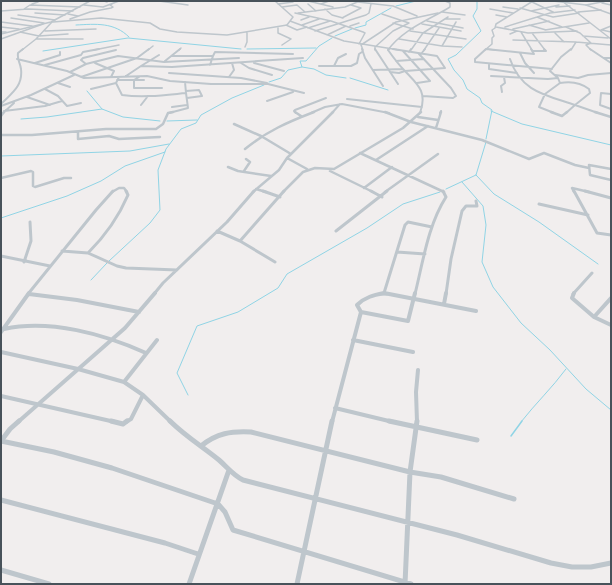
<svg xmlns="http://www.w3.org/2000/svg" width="612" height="585" viewBox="0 0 612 585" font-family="Signika,sans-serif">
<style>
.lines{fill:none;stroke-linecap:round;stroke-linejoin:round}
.stream-far1{stroke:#90d4e5;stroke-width:1}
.stream{stroke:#90d4e5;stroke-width:1.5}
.minor-far5{stroke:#bec6cc;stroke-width:1.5}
.minor-far4{stroke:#bec6cc;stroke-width:2}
.minor-far3{stroke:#bec6cc;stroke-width:2.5}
.minor-far2{stroke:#bec6cc;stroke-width:3}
.minor-far1{stroke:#bec6cc;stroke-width:4}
.minor{stroke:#bec6cc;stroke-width:5}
.tertiary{stroke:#bec6cc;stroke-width:1.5}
</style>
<rect width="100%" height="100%" fill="#f1eeee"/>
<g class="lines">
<path class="stream-far1" d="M477 1V9L473 16 481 31 456 55 448 59 454 70 463 80 467 89 480 98 482 103 492 110 486 139
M396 6 416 1
M76 25C96 24 114 22 129 37
M355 28 366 25V22L391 8
M335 36 352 29
M247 49 316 48
M43 51 128 38 241 49
M302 67 314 69 326 75 346 78
M350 78 388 90
M269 82 281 78 288 70 302 67 300 61H306L319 46 332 38
M87 91 102 109
M491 111 522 124 611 145
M21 119 47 117 102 109 123 117 160 121
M167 121 197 120
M1 156 130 151 169 144
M476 175 494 194 539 222 598 264
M462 182 483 206 486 225 482 262 493 287 521 323 550 350 586 389 611 410
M446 189 476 175 486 142
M1 218 67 196 101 181 125 166 165 152
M109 261 150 223 160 210 158 170 166 149 181 129 196 123 201 115 232 98 264 85
M91 280 107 263
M188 395 177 373 197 326 238 312 278 288 287 274 367 228 403 204 440 192
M521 422C535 404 552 388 566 369"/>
<path class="stream" d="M511 436 522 421"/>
<path class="minor-far5" d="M104 1 107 2
M159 1 188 5
M308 1 333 7
M562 1 611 39
M358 2 393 6 417 16
M532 2 553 12
M602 3 611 5
M32 4 38 2 37 1
M278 4 293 2 292 1
M308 4 316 11
M321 4 329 1
M84 5 103 7 119 1
M586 5 607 1
M282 7 297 5 305 12
M503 7 518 9
M556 7 570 6
M520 8 553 17 579 13
M24 9 30 5 80 7
M325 9 332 15 343 18
M490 9 513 13
M1 11 28 9 73 11
M531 11 559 5
M442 12 465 15
M578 12 601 10
M35 13 65 15
M295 13 331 21 363 32 365 33 359 44
M298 13 345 7 360 1
M68 14 78 16
M18 15 55 20
M496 15 507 17
M537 17 562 27
M11 18 44 23
M342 18 361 8 351 5
M70 19 90 12 111 8 113 7 110 5 112 4
M445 19H460
M301 20 309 17
M290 21 344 41 399 50
M427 21 463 28
M1 22 32 26
M53 22 101 18 150 23 160 29 177 32 227 35 287 25 293 17 275 1
M393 23 413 29
M422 24 461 31
M286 25 297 30 307 27
M302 25 319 19
M529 25 546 30
M350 26 359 23
M1 27 19 29
M496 27 528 33 577 31
M505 27 550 13 575 10
M566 27 580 33 591 43 586 45 591 50
M278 28V33L291 39 282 45
M308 28 330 21
M513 29 549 21
M545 30 589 23
M601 30 611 26
M602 30 611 32
M45 31 96 29
M315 31 366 15 369 13 371 4
M410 31 466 39
M1 32H6
M20 32 39 36 68 34
M521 32 532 50
M532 33 545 50
M555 33 564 42
M510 34 517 31
M327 35 346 26
M583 36 608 38
M1 39 43 24
M36 39H83
M399 39 442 46 462 47
M513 40 576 42 611 45
M442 46 456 22
M245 47 247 42V33
M486 49 495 50
M22 50 36 39 52 22
M94 50 119 45
M148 50 153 46
M179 50 181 48
M363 50 361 45 396 22 438 13
M375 50V47L393 31 409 23 382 14
M388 50C403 29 429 20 450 7V3L445 1
M411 50 423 33 448 17
M424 50 439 28
M485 50 492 44V38L494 36 492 30 495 28 496 24 533 1
M571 50 576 42"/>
<path class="minor-far4" d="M362 49 365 58 383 86
M375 49 398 84
M389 49 388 50C393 57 398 64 404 70 417 84 428 91 420 113
M486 49 475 59V62L552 69
M486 49 534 54 531 49
M590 49 611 63
M403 51 430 81 417 83
M532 51H546L544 49
M409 52 411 49
M520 53 525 63 534 73
M419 54 451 88 456 96 453 98 423 96
M421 54 425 49
M172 56H213L210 65
M213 56 215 52 293 54
M604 58H611
M17 59 67 71 84 78 147 76 170 81 211 84H268L304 93
M510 59C521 92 546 95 575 105L590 93 589 89C580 82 571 81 560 83
M165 61 180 49
M396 61 424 59
M35 63 60 55V52
M95 63 114 71 111 77
M241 63 249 68 272 75
M254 63 284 71
M86 64 81 60 83 58 116 50
M45 65 81 55 83 52 99 49
M489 65V69L517 73
M141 66 159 55
M319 66H351L357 63 359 54 362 52
M334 66 338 58 346 54
M373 70 403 69
M70 72 86 64 118 56 164 62 239 58
M390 72 399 73 405 71 445 68 437 56 393 49
M169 73 241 78 267 83
M555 75 578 78 588 75 611 73
M126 76 141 66 172 67 303 58
M491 76 548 79 558 78
M81 77 137 58 149 49
M119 77 116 83 122 95C144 98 165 95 186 93L185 82
M139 77 134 80V88H162
M229 77 234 70 232 63
M117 80H144
M58 83 70 87
M45 89 58 96 67 106 81 103
M91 89 116 83
M186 91 199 90 202 96 187 98
M502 92 501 86 505 83 504 77
M611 94 601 93 600 105 611 109
M27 97 50 105
M347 99 422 107
M267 101 293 92
M1 104C12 93 23 86 21 69 20 62 17 60 18 53L23 49
M141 105 148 96
M1 106 31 95 74 75
M172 107 187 105
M4 111 45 106 62 101
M3 113 14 103
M169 113 188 108 186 93
M296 113 294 111 295 110 326 98
M311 113 325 107 342 104 389 113
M332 113 340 104
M440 113 441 111
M554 113 539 107 545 94 560 83 558 78 550 71 561 57 571 49
M566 113 575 105 598 113"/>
<path class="minor-far3" d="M295 112 301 116
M385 112 411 122 482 140 529 159 544 153 575 165 589 168
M551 112 562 116 567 112
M595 112 611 117
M1 116 4 112
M418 117 438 120
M234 124 261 136 291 154
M436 128 441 112
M78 132V139L109 136 119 139 160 137
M1 135H32L106 129H156L163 124 168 113 173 112
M245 149C267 131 288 122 314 112
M360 153 444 192
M287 158 307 169
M376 160 428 126
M228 167 238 171 271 176
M611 169 589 165 590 175 611 180
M244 171 250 162 246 159
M330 171 373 192
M1 178 31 171 33 172V186L35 187 64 178H71
M364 188 392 167
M256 189 266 192
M112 192 119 188H124L127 192
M253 192 279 170 287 158 333 112
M283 192 303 172 315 168 334 169 403 128 421 112
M385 192 438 154
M574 192 572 188 589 192"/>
<path class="minor-far2" d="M263 191 280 197
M371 191 382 197
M574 191 597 233 611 235
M585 191 611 198
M539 204 588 215
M217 231 240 241 275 262
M336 231 387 191
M240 241 284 191
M62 251 88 253 117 266 126 268 177 270
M397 252 425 254
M88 253C104 237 119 216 128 195L126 191
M1 256 50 266
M24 262 31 241 30 222
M384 293 405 225 408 222 432 227
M28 294 96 210 113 191
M154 294 163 283 227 222 254 191
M381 294H387
M415 294C423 262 428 225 446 197L443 191
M446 294 451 259 462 211 466 206H477L476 201
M573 294 592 273"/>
<path class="minor-far1" d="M574 293 572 298 594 317 611 325
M29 294 77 300 139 312
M444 304 446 293
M361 312 408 321 415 293
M594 317 611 298
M4 329C50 319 104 334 146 353
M1 332 29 293
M353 340 413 352
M1 352 78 369 124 382 143 395 171 422
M124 382 157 340
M1 396 115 422
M335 408 393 422
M18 422 125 328 155 293
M126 422 131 419 143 395
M332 422 361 312 357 305C365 297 374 295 384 293L476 311
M417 422 416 392 418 370"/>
<path class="minor" d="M111 421 123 424 127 421
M170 421C185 436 203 447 219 460 227 467 233 475 243 480L457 535 551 563 572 567H591L611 563
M389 421 477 440
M1 441 10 429 19 421
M1 441 54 452 112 468 218 504 225 512 233 530 411 584
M201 446C217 433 231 431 251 432L410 472 441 477 514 499
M1 500 165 543 198 554
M1 570 49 584
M189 584 229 470
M297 584 332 421
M405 584 410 472 417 421"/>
<path class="tertiary" d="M553 1 586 5 611 14
M1 34 51 22 90 1"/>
</g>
<rect width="612" height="585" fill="none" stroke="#48525a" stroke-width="4"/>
</svg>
